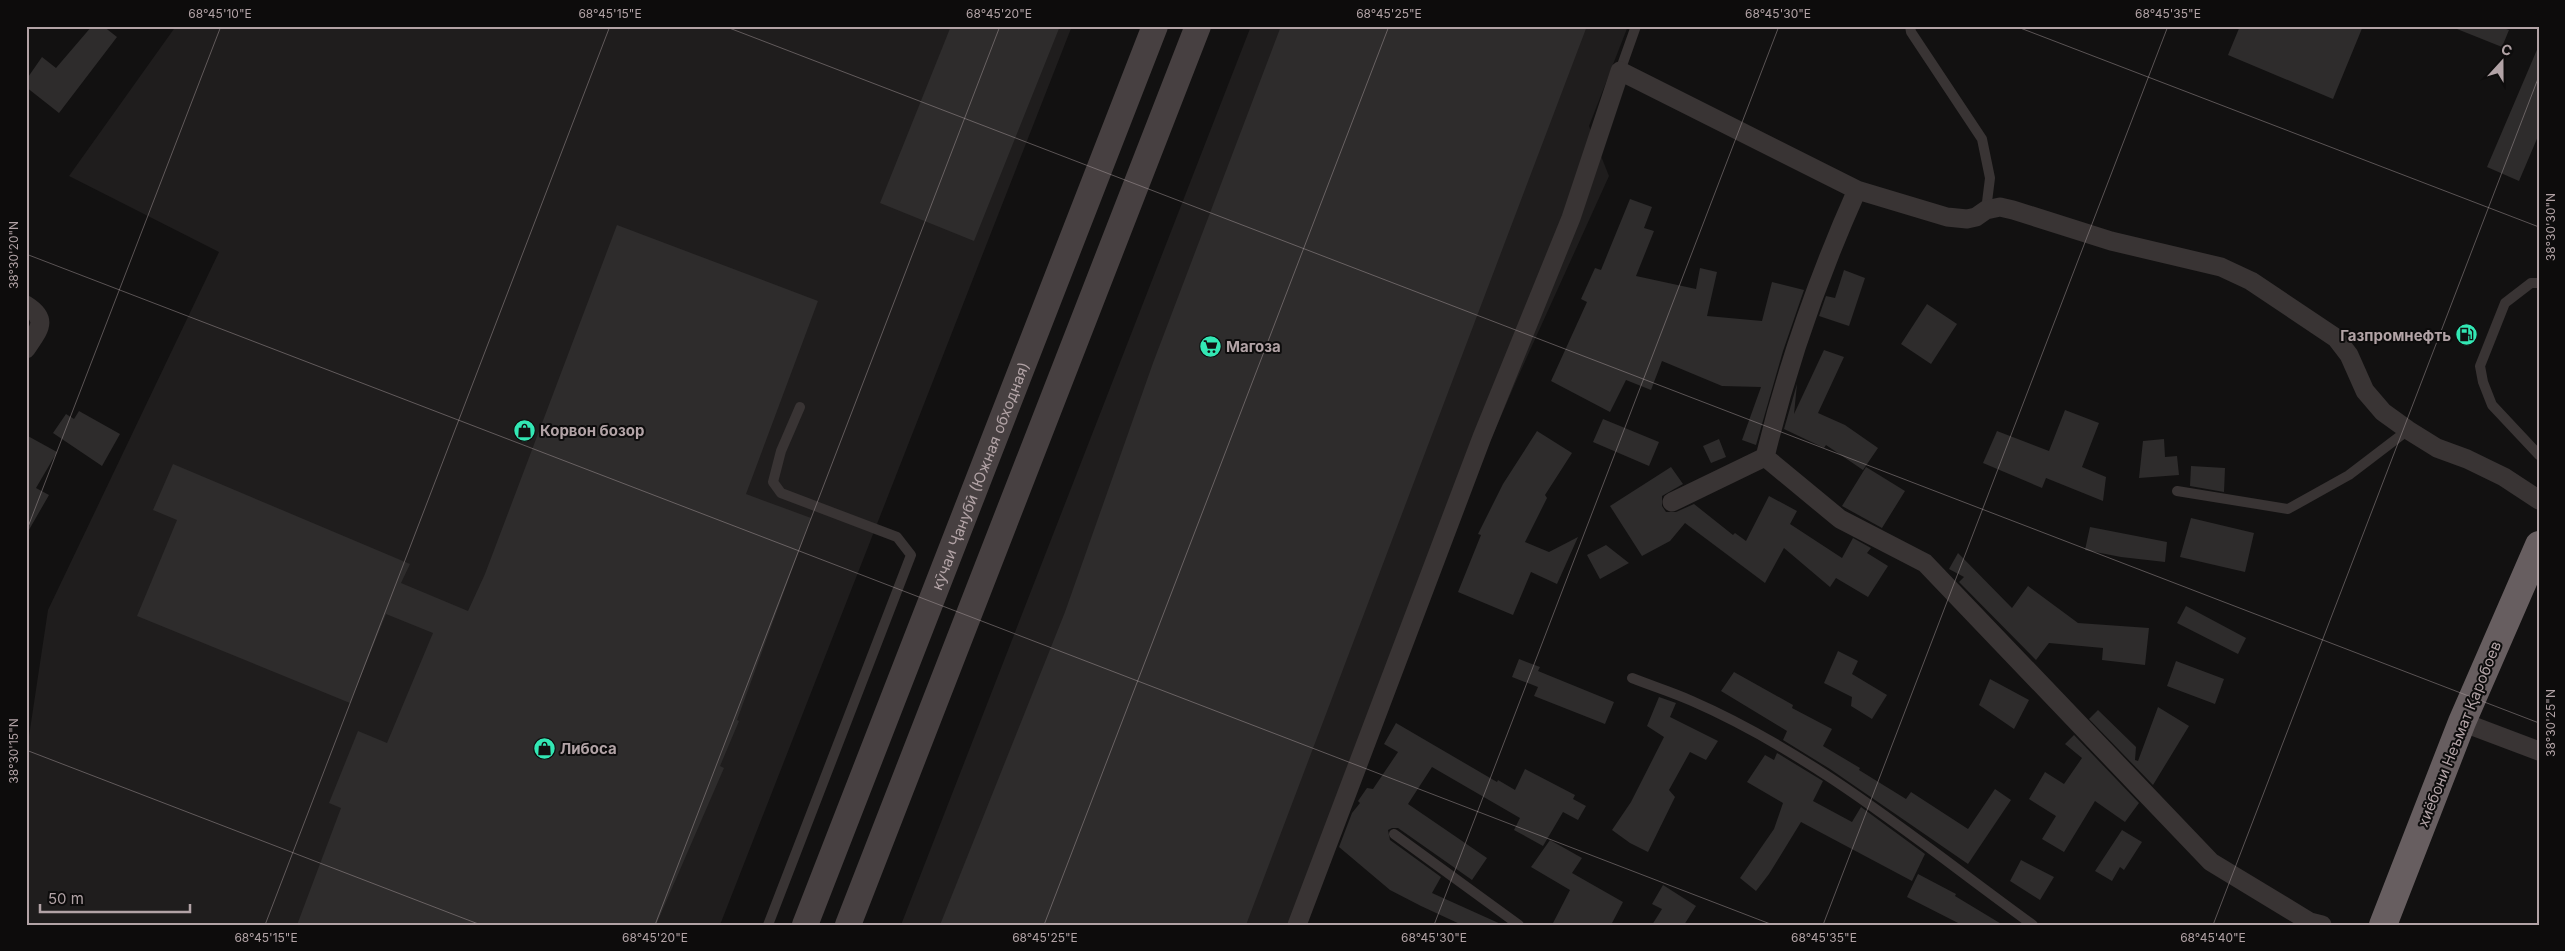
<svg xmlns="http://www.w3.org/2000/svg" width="2565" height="951" viewBox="0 0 2565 951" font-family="Inter,sans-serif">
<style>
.built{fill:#1f1d1d}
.building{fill:#2e2c2c}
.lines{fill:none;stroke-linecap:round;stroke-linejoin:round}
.lane{stroke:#393434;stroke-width:10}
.street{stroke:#393434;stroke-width:19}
.secondary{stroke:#474041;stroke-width:26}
.highway{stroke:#675e60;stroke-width:28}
.ticks{fill:none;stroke:#b2a3a6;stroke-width:1;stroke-opacity:0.45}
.labels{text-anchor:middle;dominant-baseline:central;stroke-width:4;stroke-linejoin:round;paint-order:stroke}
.poi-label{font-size:15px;font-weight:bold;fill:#b2a3a6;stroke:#0d0c0c;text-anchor:start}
.street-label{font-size:15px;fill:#b2a3a6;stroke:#0d0c0c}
.neatline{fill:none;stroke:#b2a3a6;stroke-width:2}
.ticks-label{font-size:12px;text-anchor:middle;fill:#b2a3a6}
</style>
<rect width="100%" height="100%" fill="#121111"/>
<path class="built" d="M176 26H1072L720 925H26V756L48 610 219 252 69 176Z
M1251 26H1628L1589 126 1609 176 1517 379 1446 544 1292 925H901Z"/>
<path class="building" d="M92 26H103L117 37 59 113 26 87V80L42 57 56 68Z
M951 26H1060L974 241 880 203Z
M1281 26H1587L1246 925H940L1065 612 1153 363Z
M2240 26H2363L2333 99 2228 55Z
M2498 26 2509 30 2502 47 2452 27Z
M2539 45V134L2519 181 2487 167Z
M1630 199 1652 207 1644 228 1654 231 1636 276 1696 289 1700 268 1717 272 1707 316 1762 321 1772 282 1804 290 1783 351 1756 445 1742 440 1761 387 1722 386 1662 361 1651 390 1626 380 1610 412 1551 381 1587 302 1581 299 1595 268 1601 270Z
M617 225 818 301 746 494 811 518 737 720 739 721 720 766 724 768 656 925H297L341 808 329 803 358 731 387 743 433 633 386 614 350 703 137 616 177 520 153 510 173 464 410 564 401 583 468 611 485 574Z
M1844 270 1865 278 1849 326 1819 316 1826 296 1835 298Z
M1927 304 1957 324 1931 364 1901 344Z
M1824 350 1844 357 1818 413 1845 425 1878 448 1863 470 1826 445 1824 448 1784 429 1797 384 1794 414Z
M2065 410 2099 423 2082 467 2106 477 2103 501 2046 478 2042 488 1983 463 1997 431 2049 451Z
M79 411 120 434 102 466 53 433 66 414 74 419Z
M1603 419 1659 442 1649 466 1593 442Z
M1537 431 1572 453 1545 495 1547 498 1525 542 1549 552 1578 537 1557 584 1531 572 1513 615 1458 592 1481 535 1478 534 1503 484Z
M26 435 57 452 36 488 49 495 26 535Z
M1719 439 1726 457 1711 463 1703 446Z
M2164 439 2165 457 2177 456 2179 475 2139 478 2143 441Z
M2191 466 2225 468 2224 492 2190 486Z
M1671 467 1683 484 1662 496V506L1666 512H1676L1694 504 1733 535 1735 533 1746 541 1769 496 1797 511 1790 524 1842 558 1853 538 1871 548 1867 553 1888 566 1868 597 1836 578 1830 587 1784 548 1765 583 1685 523 1670 541 1642 556 1610 506Z
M1866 467 1905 491 1882 528 1842 506Z
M2191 518 2254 533 2245 572 2180 557Z
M2090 527 2167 542 2165 562 2121 557 2085 550Z
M1606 545 1629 563 1600 579 1587 555Z
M1958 553 2012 608 2028 586 2078 623 2149 628 2145 665 2102 660 2103 648 2049 643 2036 660 1959 582 1964 577 1949 569Z
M2186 606 2246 638 2238 654 2177 623Z
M1838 651 1858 661 1852 674 1887 695 1872 719 1851 706 1852 697 1824 683Z
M1519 659 1540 667 1538 671 1614 702 1605 724 1534 696 1538 687 1512 677Z
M2176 661 2224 679 2215 704 2167 686Z
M1734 672 1793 705 1792 708 1832 729 1823 746 1860 768 1859 770 1906 799 1911 792 1968 829 1995 789 2011 800 1968 864 1830 769 1783 740 1787 731 1721 691Z
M1990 679 2029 700 2014 729 1979 705Z
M1659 697 1676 703 1670 717 1718 741 1706 760 1690 752 1669 790 1675 797 1648 852 1630 843 1612 830 1631 802 1664 737 1647 726Z
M2158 707 2189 726 2153 785 2089 719 2098 710 2136 747 2135 760 2138 761Z
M1396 723 1497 782 1498 780 1515 790 1525 769 1575 795 1573 799 1586 806 1578 820 1563 812 1543 846 1514 830 1520 818 1432 767 1408 804 1487 858 1472 880 1398 828H1392L1388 830 1390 840 1441 877 1432 893 1503 925H1462L1421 906 1390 890 1339 847 1352 813 1360 803 1358 801 1367 788 1373 789 1398 752 1384 744Z
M2074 735 2139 803 2125 822 2095 801 2064 852 2042 839 2056 816 2029 799 2045 772 2064 784 2082 758 2065 744Z
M1777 753 1823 781 1813 801 1852 822 1861 807 1925 854 1912 881 1801 822 1769 874 1756 891 1740 878 1774 829 1783 803 1747 782 1765 755 1774 760Z
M2122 830 2142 842 2124 870 2120 867 2112 881 2095 871Z
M1550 840 1582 858 1572 873 1623 902 1611 925H1552L1570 890 1531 867Z
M2021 860 2054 877 2040 900 2010 881Z
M1918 874 1956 894 1955 896 2003 925H1962L1907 897Z
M1663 885 1696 906 1684 925H1652L1662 909 1652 904Z"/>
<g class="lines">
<path class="lane" d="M1910 26 1911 32 1982 139 1990 178 1986 210
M1620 71 1636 26
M2539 283H2531L2505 303 2480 366 2483 382 2492 405 2539 455
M2177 491 2288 509 2349 475 2408 430
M1632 678C1652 686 1672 692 1692 701 1816 755 1924 846 2033 925
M1394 834 1519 925
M768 925 911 555 897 537 781 493 773 482 781 451 800 407"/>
<path class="street" d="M26 305C50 320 38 330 26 349
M1765 457 1840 519 1925 563 2211 862 2310 922 2322 925
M1672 502 1765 457C1787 366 1819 275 1857 190
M2462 722 2539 751
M1297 925 1482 437 1571 218 1620 71 1857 190 1947 217 1967 219 1976 217 1986 210 2000 207 2013 210 2111 241 2221 267 2251 281 2336 338 2349 355 2365 391 2383 412 2408 430 2437 448 2467 459 2504 477 2539 500"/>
<g class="secondary">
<path id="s1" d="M805 925 1155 26"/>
<path d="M848 925 1198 26"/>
</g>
<path class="highway" d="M2383 925 2462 722 2539 545"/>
</g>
<path class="ticks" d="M724 26 2539 723M2015 26 2539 227M26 254 1773 925M26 532 221 26M26 750 481 925M265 925 610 26M655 925 1000 26M1044 925 1389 26M1434 925 1779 26M1823 925 2168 26M2213 925 2539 76"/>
<defs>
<symbol id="fuel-disc" viewBox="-11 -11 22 22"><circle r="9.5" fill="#33e7b4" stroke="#0d0c0c"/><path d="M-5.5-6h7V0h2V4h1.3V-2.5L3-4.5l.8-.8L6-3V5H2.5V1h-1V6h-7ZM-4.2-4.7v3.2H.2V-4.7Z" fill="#111"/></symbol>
<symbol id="supermarket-disc" viewBox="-11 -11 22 22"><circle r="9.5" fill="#33e7b4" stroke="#0d0c0c"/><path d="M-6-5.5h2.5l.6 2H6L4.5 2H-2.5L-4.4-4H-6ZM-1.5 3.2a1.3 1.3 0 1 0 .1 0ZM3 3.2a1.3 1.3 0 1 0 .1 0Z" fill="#111"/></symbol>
<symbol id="shop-disc" viewBox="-11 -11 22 22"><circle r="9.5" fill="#33e7b4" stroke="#0d0c0c"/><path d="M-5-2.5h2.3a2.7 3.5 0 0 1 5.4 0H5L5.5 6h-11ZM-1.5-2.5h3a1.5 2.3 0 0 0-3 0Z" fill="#111"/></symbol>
</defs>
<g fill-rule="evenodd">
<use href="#fuel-disc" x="2454" y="322" width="25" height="25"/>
<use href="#supermarket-disc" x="1198" y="334" width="25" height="25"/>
<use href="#shop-disc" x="512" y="418" width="25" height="25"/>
<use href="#shop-disc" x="532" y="736" width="25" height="25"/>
</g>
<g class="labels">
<g class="poi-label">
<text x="2451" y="335" text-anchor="end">Газпромнефть</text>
<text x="1226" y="346">Магоза</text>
<text x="540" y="430">Корвон бозор</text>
<text x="560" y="748">Либоса</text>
</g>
<g class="street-label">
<text stroke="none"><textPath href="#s1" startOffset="482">кӯчаи Ҷанубӣ (Южная обходная)</textPath></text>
<text transform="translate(2459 734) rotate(-68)">хиёбони Неъмат Қаробоев</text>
</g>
</g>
<rect width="2565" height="951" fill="none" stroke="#0d0c0c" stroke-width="55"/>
<g transform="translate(2502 62) rotate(21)" stroke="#0d0c0c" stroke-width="4" paint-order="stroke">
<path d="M0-4L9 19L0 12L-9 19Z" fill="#b2a3a6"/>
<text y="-8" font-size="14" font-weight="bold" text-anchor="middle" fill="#b2a3a6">С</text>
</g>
<path d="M40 904v8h150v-8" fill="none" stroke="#b2a3a6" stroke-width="2.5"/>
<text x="48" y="904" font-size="15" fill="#b2a3a6" stroke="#0d0c0c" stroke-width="4" paint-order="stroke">50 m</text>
<rect x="28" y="28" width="2510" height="896" class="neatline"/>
<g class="ticks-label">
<text x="220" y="18">68°45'10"E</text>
<text x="610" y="18">68°45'15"E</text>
<text x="999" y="18">68°45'20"E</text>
<text x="1389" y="18">68°45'25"E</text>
<text x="1778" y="18">68°45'30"E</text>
<text x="2168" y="18">68°45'35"E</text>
<text transform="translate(2551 227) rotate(-90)" y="4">38°30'30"N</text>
<text transform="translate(14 255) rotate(-90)" y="4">38°30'20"N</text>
<text transform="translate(2551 723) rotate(-90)" y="4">38°30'25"N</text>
<text transform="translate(14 751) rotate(-90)" y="4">38°30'15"N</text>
<text x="266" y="942">68°45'15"E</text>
<text x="655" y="942">68°45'20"E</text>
<text x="1045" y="942">68°45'25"E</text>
<text x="1434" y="942">68°45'30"E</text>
<text x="1824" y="942">68°45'35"E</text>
<text x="2213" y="942">68°45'40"E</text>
</g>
</svg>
